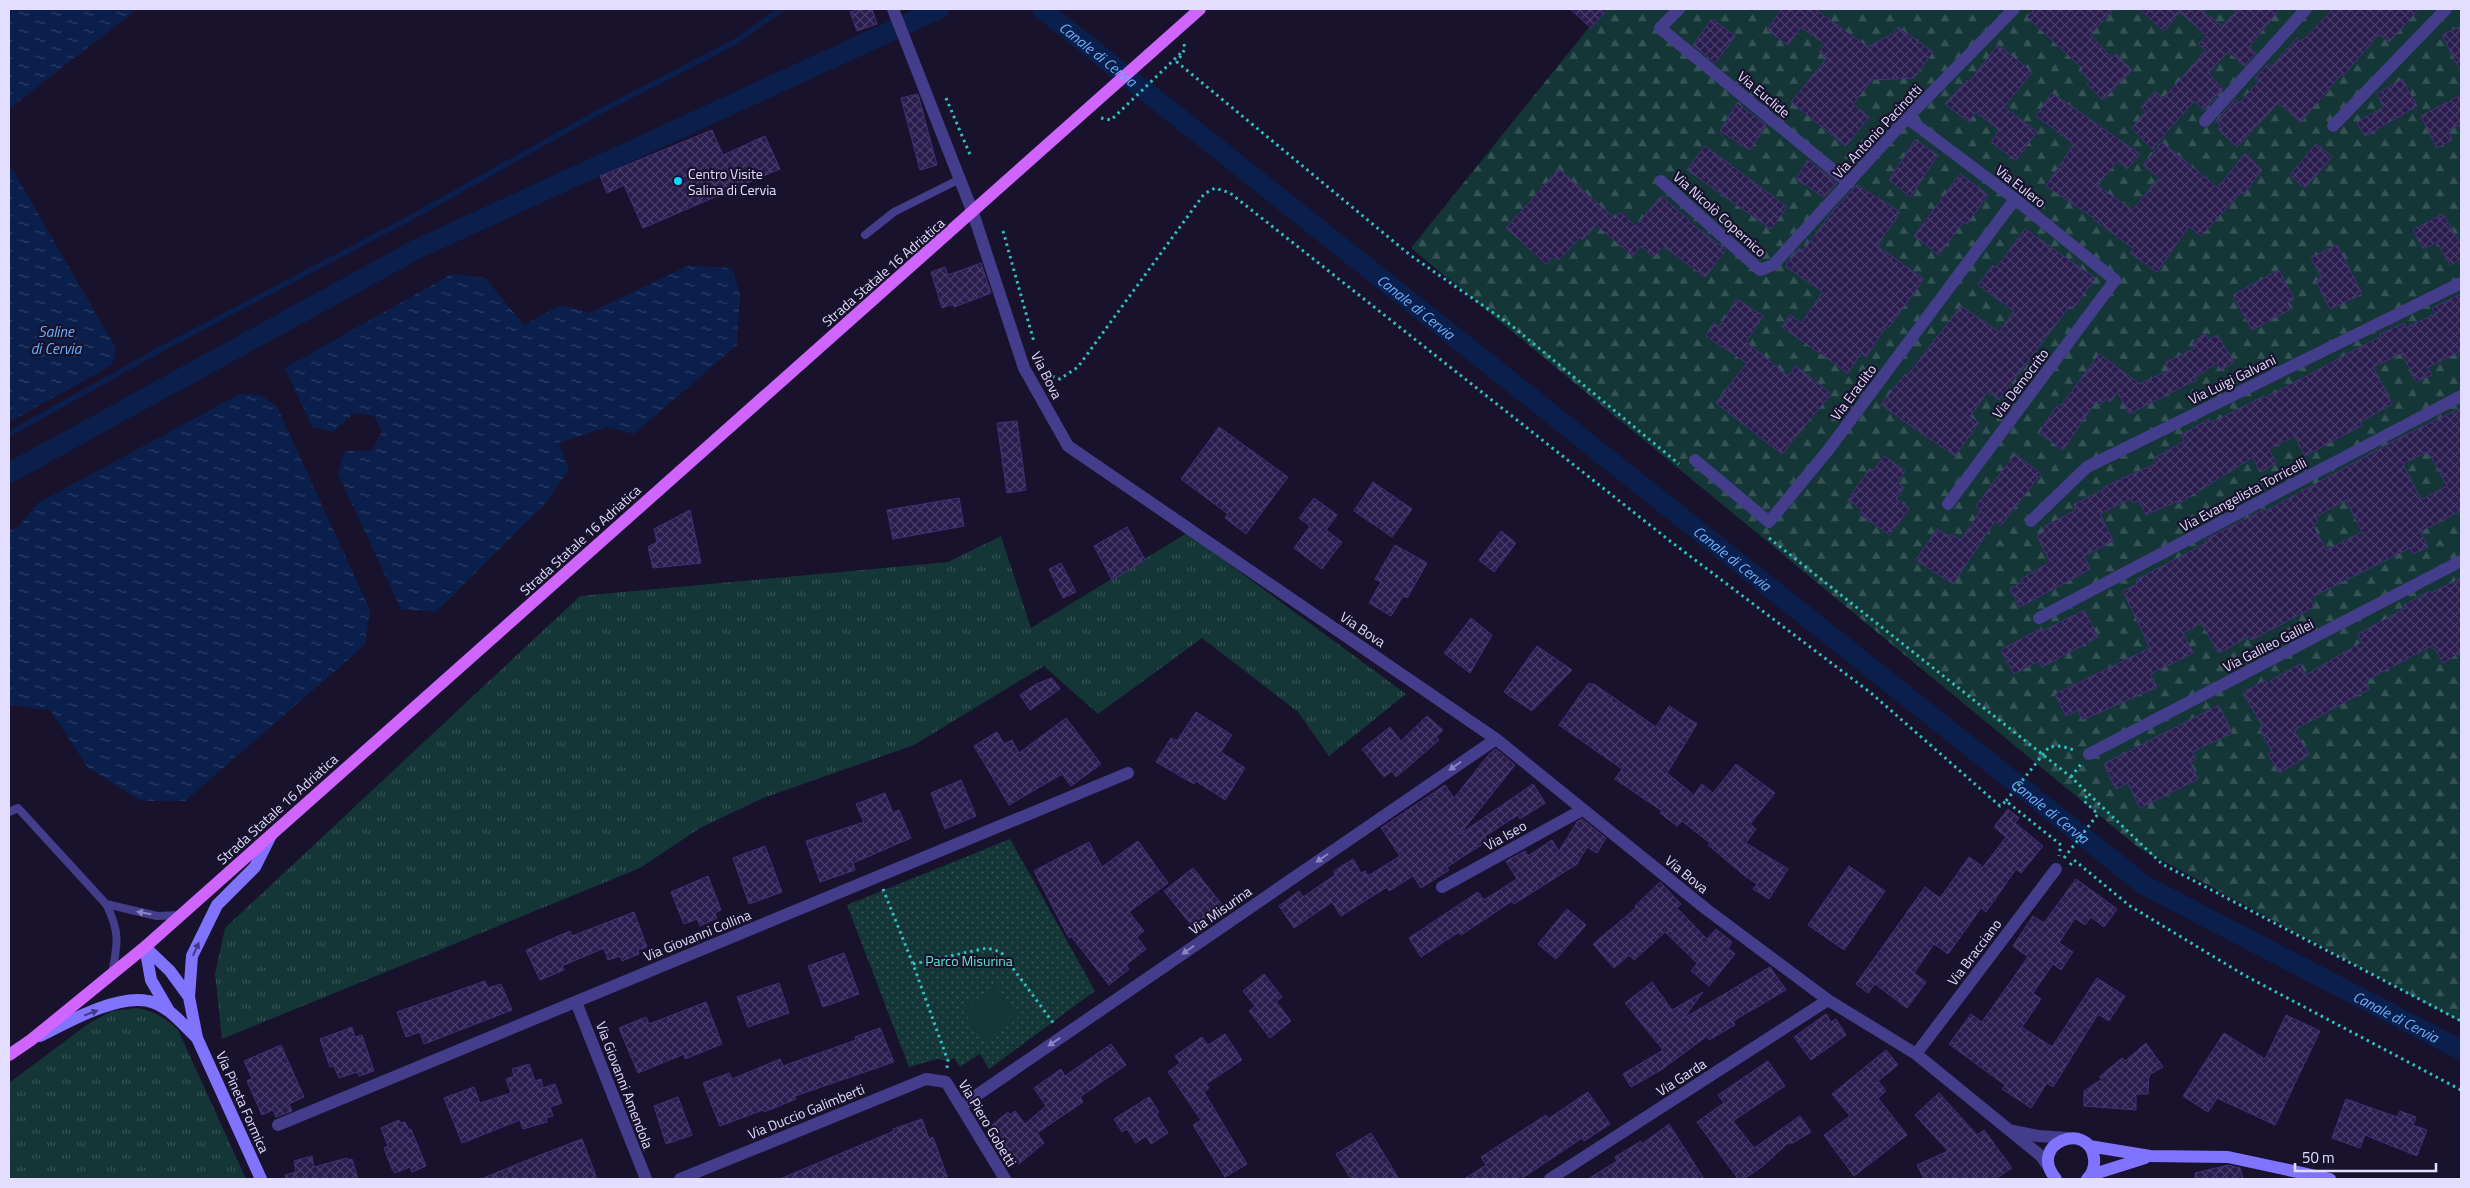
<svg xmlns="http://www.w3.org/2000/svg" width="2470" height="1188" viewBox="0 0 2470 1188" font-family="'Titillium Web',sans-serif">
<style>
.grass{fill:url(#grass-tufts)}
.forest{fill:url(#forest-firs)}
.park{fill:url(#park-dots)}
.pitch{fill:#143637}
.water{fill:url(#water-ripples)}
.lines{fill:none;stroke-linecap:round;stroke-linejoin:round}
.stream{stroke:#0b1f4c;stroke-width:5.5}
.canal{stroke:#0b1f4c;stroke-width:20}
.building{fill:url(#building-cross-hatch);stroke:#432f7a;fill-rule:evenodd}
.path{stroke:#31c0c0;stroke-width:3;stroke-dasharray:2.5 4;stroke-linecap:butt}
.lane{stroke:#443d8c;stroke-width:8}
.street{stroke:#443d8c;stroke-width:12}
.secondary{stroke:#8074ff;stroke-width:12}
.primary{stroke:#cf64ff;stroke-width:12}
.oneway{fill:#8c85c0}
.oneway2{fill:#423981}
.poi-dot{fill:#09d7ff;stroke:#18122d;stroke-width:2}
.labels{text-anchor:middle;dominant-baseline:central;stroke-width:4.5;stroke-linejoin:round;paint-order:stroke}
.street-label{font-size:14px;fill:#e3ddff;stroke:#18122d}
.poi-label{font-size:14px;fill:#e3ddff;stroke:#18122d;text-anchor:start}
.park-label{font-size:14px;fill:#67e2ca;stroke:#18122d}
.water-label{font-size:15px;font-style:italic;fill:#6bb2ff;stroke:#18122d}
</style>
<defs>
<pattern id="grass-tufts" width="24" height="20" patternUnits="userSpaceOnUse" patternTransform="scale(1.25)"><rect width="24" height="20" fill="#143637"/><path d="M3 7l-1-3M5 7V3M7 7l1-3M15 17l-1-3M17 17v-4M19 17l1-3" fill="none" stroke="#365355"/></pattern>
<pattern id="forest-firs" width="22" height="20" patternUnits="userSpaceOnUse" patternTransform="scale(1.25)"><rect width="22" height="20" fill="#143637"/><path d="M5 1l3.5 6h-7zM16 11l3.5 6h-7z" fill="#365355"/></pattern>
<pattern id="park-dots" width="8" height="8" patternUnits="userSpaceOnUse" patternTransform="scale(1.25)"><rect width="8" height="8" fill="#143637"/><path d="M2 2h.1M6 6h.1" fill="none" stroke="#365355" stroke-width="1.8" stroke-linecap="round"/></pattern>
<pattern id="water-ripples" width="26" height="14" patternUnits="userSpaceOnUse" patternTransform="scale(1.25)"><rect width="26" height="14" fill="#0b1f4c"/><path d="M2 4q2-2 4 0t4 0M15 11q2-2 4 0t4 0" fill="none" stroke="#2e3f67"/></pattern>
<pattern id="building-cross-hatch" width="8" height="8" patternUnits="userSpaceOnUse" patternTransform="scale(1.25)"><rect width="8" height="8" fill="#2a1d4e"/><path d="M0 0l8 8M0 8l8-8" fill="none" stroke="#493d69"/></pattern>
</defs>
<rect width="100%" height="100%" fill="#18122d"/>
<path class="grass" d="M1187 533 1406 694 1329 756 1298 712 1202 638 1098 714 1044 666 914 745 763 798 700 828 640 868 222 1039 215 974 225 928 580 596 948 562 1001 536 1031 628Z
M137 1008C154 1011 166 1018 178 1030L246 1179H9V1083L88 1024 112 1011Z"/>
<path class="forest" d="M1604 9H2461V1022L2139 848 1411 248Z"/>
<path class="park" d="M1010 839 1095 991 989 1069 980 1054 960 1067 954 1058 948 1061 937 1059 909 1067 847 905Z"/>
<path class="pitch" d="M997 986 1018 1018 984 1041 962 1009Z"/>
<path class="water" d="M9 9H137L9 109Z
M9 164 116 348 112 365 9 422Z
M688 266 732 268 740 294 737 345 634 434 607 427 558 443 569 469 545 504 436 612 401 609 338 474 345 451H372L382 431 374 416 354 413 333 432 312 427 285 368 452 274 485 278 524 325 561 305 589 313Z
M240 394 261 395 277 407 370 610 365 645 185 801H142L88 768 50 710 9 705V530L17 528 38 503Z"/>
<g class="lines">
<path class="stream" d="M9 434 163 348 412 217 599 112 733 43 782 9"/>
<g class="canal">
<path id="s1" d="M1042 9 2144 885 2461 1050"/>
<path d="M9 473 417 249 939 9"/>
</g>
</g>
<path class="building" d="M860 9H872L877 24 857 31 850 12Z
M1570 9H1608L1591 28Z
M1782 9H1815L1868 47 1894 33 1898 27 1933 52 1914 78 1872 80 1853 104 1869 117 1846 146 1791 102 1827 58 1819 52 1825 44 1801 27 1788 45 1767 30Z
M2035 9H2114L2090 35 2112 58 2116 54 2132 70 2103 100 2087 84 2090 81 2081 71 2083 69 2027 17Z
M2139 9H2201L2222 27 2238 9H2280L2249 47 2256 53 2244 66 2228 52 2208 73 2223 89 2204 110 2194 101 2152 149 2132 128 2146 111 2141 107 2155 91 2163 99 2206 50 2199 44 2206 35 2180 12 2164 31Z
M2333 9H2419L2389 42 2379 34 2343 76 2341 74 2301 122 2278 103 2237 147 2218 129 2221 125 2216 121 2235 100 2239 103 2259 81 2255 78 2268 64 2271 67 2297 38 2301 42Z
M1712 19 1735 36 1715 63 1693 45Z
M2461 26V72L2442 35Z
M1998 45 2032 72 2004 107 2037 132 2016 160 1991 142 1999 130 1976 112 1969 122 1945 104 1967 80 1969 82Z
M2402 79 2417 106 2365 136 2357 122 2384 107 2377 94Z
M2052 93 2140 154 2127 169 2118 161 2097 185 2132 210 2159 178 2143 165 2162 142 2218 188 2245 153 2262 170 2244 194 2241 192 2201 236 2189 226 2157 272 2130 253 2133 248 2093 219 2094 218 2046 186 2074 144 2036 116Z
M918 94 937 165 920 170 901 98Z
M2461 95V124L2448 131 2452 140 2437 148 2421 116Z
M1737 103 1766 125 1750 150 1720 131Z
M712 130 723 155 765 136 780 169 643 228 624 185 607 193 600 176Z
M1915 140 1938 155 1910 197 1889 180Z
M2316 144 2332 157 2305 188 2290 175Z
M1705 146 1787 207 1771 229 1687 170Z
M1808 160 1837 183 1824 197 1796 179Z
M1559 169 1615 219 1620 212 1636 226 1661 196 1689 220 1688 221 1726 250 1705 277 1663 246 1654 257 1641 246 1633 256 1596 225 1582 240 1580 237 1559 260 1554 255 1546 264 1506 228Z
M1960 174 1988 195 1967 224 1963 222 1939 255 1914 236Z
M1857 185 1900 212 1877 246 1924 279 1889 327 1887 325 1866 357 1861 353 1848 373 1782 327 1790 315 1801 323 1823 292 1785 266 1799 248 1803 251 1833 211Z
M2443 214 2461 245V259L2450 265 2437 242 2423 249 2413 230Z
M2025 229 2095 278 2073 309 2070 306 2040 345 1999 400 1988 391 1970 416 1979 423 1955 456 1881 405 1905 374 1907 376 1961 306 1999 332 2014 311 1978 285 1993 265 1996 268Z
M2337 245 2362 294 2330 309 2316 281 2322 278 2311 258Z
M981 263 991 293 954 307 953 304 942 308 931 272 945 267 948 275Z
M2279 270 2294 299 2287 302 2291 309 2252 330 2233 295Z
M2461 294V351L2428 367 2432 375 2416 382 2402 353 2373 367 2392 404 2360 422 2362 425 2305 456 2295 436 2269 449 2276 463 2260 472 2253 457 2178 504 2177 501 2146 515 2139 500 2133 503 2131 498 2100 514 2113 541 2084 556 2090 569 2020 607 2010 589 2023 582 2021 579 2050 562 2037 536 2045 531 2043 527 2076 510 2074 504 2105 489 2104 487 2157 463 2154 458 2185 441 2181 435 2209 419 2211 423 2264 396 2265 398 2381 336 2380 334 2404 323 2406 328 2435 314 2432 308Z
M1737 299 1763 316 1746 342 1788 376 1796 366 1831 394 1782 454 1716 403 1747 363 1706 336 1714 323 1719 327Z
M2205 334 2209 340 2217 335 2234 362 2221 370 2217 363 2194 378 2196 380 2129 414 2118 392 2110 402 2105 399 2101 405 2096 401 2063 450 2039 433 2058 404 2061 406 2099 354 2140 384 2169 370 2165 363 2195 348 2192 343Z
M2461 408V513L2460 511 2420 532 2428 547 2413 554 2410 548 2310 598 2314 607 2251 640 2249 636 2219 653 2201 623 2183 633 2193 653 2150 674 2157 687 2082 720 2078 710 2066 716 2055 694 2150 648 2123 591 2137 584 2136 580 2206 543 2205 540 2216 534 2265 509 2266 511 2401 437ZM2428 451 2447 486 2421 500 2403 464ZM2346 500 2362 532 2326 550 2313 525 2318 522 2315 517Z
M1017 421 1026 490 1007 493 997 423Z
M1219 427 1288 477 1246 534 1225 518 1228 514 1181 479Z
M2015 454 2041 474 2001 525 1995 521 1953 584 1916 560 1937 529 1950 537 1952 534 1961 540 1981 510 1976 506Z
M1884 456 1905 471 1897 483 1904 488 1896 499 1909 508 1890 535 1859 514 1862 510 1848 500 1870 468 1873 471Z
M1373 482 1412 509 1392 537 1354 511Z
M959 498 964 526 893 539 887 510Z
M1314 498 1337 515 1326 530 1342 542 1322 569 1294 548 1310 526 1299 518Z
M690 510 701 563 653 568 648 547 657 542 654 529Z
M1127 527 1145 560 1112 580 1094 546Z
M1501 531 1516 543 1494 572 1479 560Z
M1395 545 1427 563 1407 598 1403 596 1391 616 1369 603 1381 582 1375 579Z
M1061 563 1076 592 1063 598 1049 569Z
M2461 578V652L2443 663 2433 645 2365 681 2369 689 2294 730 2309 755 2279 773 2268 754 2272 751 2259 729 2263 727 2243 693 2265 680 2267 683 2300 664 2306 675 2362 642 2358 634 2406 608 2404 605 2430 591 2431 593Z
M2084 610 2098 637 2042 667 2039 661 2014 674 2001 650 2042 628 2043 631Z
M1471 618 1492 635 1470 673 1444 653Z
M1537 646 1572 670 1532 711 1504 692Z
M1052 678 1060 689 1030 710 1020 695 1036 684Z
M1588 684H1594L1656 727 1669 706 1697 724 1667 773 1694 795 1702 784 1713 793 1736 764 1775 793 1750 824 1756 829 1746 843 1788 869 1769 899 1753 889 1757 884 1745 876 1708 845 1710 843 1682 821 1677 826 1660 813 1662 811 1615 779 1622 769 1559 725Z
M2219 705 2232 733 2192 752 2196 759 2190 762 2198 779 2140 808 2128 783 2116 789 2104 764Z
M1196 712 1232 735 1221 752 1245 768 1225 800 1196 781 1194 784 1156 762 1171 738 1177 741Z
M1427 716 1443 730 1436 737 1439 740 1396 777 1392 771 1384 777 1362 749 1390 727 1401 741Z
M1066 718 1101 764 1071 786 1062 774 1009 805 974 746 997 732 1004 744 1012 740 1019 753Z
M1496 749 1515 765 1460 834 1533 784 1545 803 1520 819 1518 815 1485 836 1487 841 1447 867 1449 870 1421 888 1413 876 1389 891 1387 887 1341 916 1332 902 1294 928 1279 906 1299 891 1303 897 1335 875 1334 871 1353 859 1361 873 1365 871 1368 876 1400 856 1381 828 1445 785 1454 798 1490 753Z
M961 780 976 816 945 829 931 793Z
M885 793 893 813 899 810 911 838 853 863 855 870 820 882 806 841 864 822 856 804Z
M2008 809 2019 818 2015 823 2043 846 2021 873 2016 869 1986 912 1981 908 1948 954 1934 944 1914 973 1926 982 1907 1008 1875 984 1868 993 1856 984 1925 887 1940 898 1969 857 1983 867 2006 837 1994 827Z
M1582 819 1606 838 1597 853 1587 847 1577 864 1514 904 1512 901 1461 935 1459 932 1421 957 1409 938 1478 892 1484 900 1517 879 1506 861 1525 851 1528 856 1552 840 1559 851 1577 822Z
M1138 841 1168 883 1129 912 1144 931 1137 937 1146 949 1126 965 1129 969 1109 985 1071 936 1069 938 1034 871 1089 842 1102 867Z
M765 846 782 892 749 904 733 858Z
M1849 866 1885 891 1844 950 1808 925Z
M1193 868 1223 906 1193 927 1164 891Z
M708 876 721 910 715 913 717 918 700 926 697 919 684 924 671 892Z
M2076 879 2117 909 2104 927 2091 917 2085 925 2075 918 2059 943 2073 952 2061 970 2053 964 2033 993 2041 999 2022 1027 2052 1047 2097 978 2125 996 2109 1021 2098 1014 2053 1087 2047 1083 2031 1108 2002 1089 2005 1085 1949 1044 1971 1014 1982 1022 2028 957 2013 946 2033 916 2044 923Z
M1660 882 1681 904 1677 908 1707 939 1716 929 1732 942 1728 948 1735 954 1709 986 1691 971 1697 963 1665 932 1634 960 1629 955 1614 968 1593 944 1636 908 1635 906Z
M1567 909 1586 925 1556 959 1538 944Z
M634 912 647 947 638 950 639 954 622 961 620 956 608 960 604 948 562 966 564 970 540 980 526 950 570 931 572 936Z
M844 953 859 994 823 1007 808 966Z
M1770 967 1786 990 1733 1021 1735 1025 1709 1040 1707 1036 1661 1070 1631 1087 1623 1074 1663 1050 1625 1003 1652 982 1672 1010 1703 992 1684 1018Z
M1264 974 1282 997 1276 1002 1291 1021 1270 1038 1249 1011 1255 1006 1243 991Z
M485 981 488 988 501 984 512 1010 424 1044 420 1032 406 1037 397 1012Z
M779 983 789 1013 748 1027 737 997Z
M706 1002 722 1044 685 1059 684 1054 638 1073 619 1028 646 1017 649 1024Z
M1826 1014 1831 1022 1836 1019 1846 1035 1811 1060 1794 1037Z
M2286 1015 2320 1031 2275 1125 2217 1098 2208 1112 2183 1096 2224 1033 2265 1059Z
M352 1027 355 1037 362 1035 374 1071 359 1076 357 1072 339 1078 334 1066 330 1067 320 1039Z
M880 1028 894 1062 795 1096 796 1099 764 1112 763 1110 720 1126 703 1083 729 1073 732 1079 780 1059 783 1066 856 1040 855 1037Z
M1225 1034 1242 1060 1206 1084 1209 1088 1204 1092 1247 1164 1225 1177 1193 1125 1201 1120 1168 1072 1180 1063 1175 1056 1202 1037 1208 1045Z
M2146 1043 2163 1067 2149 1075 2148 1094H2136V1110L2084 1106V1091L2102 1079 2099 1077 2122 1058 2125 1061Z
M1111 1044 1126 1065 1080 1097 1083 1102 1037 1133 1044 1143 1019 1164 998 1139 1001 1136 992 1125 1008 1112 1010 1115 1015 1111 1025 1124 1046 1106 1034 1088 1061 1069 1065 1076Z
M281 1045 304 1097 289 1104 292 1111 276 1117 273 1110 262 1115 247 1081 252 1078 244 1061Z
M1886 1050 1898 1065 1878 1081 1886 1091 1878 1098 1907 1135 1854 1176 1824 1135 1850 1116 1832 1094Z
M1768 1061 1785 1086 1733 1121 1754 1148 1800 1116 1811 1132 1793 1143H1788L1763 1166 1744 1179H1738L1697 1122 1724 1103 1718 1095Z
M529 1064 535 1081 541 1079 543 1088 555 1084 562 1103 550 1107 553 1116 546 1118 547 1122 523 1129 520 1120 462 1143 444 1098 474 1087 480 1103 511 1093 506 1079 514 1076 512 1069Z
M1588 1092 1610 1124 1584 1141 1582 1138 1521 1179H1464L1486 1165 1481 1157 1546 1115 1548 1119Z
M1939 1093 1977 1135 1984 1130 2012 1168 1995 1179H1924L1917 1165 1948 1151 1915 1115Z
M678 1097 692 1135 666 1144 654 1106Z
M1149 1097 1159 1112 1156 1114 1168 1133 1151 1144 1146 1136 1136 1143 1127 1129 1122 1132 1114 1119Z
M2346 1099 2397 1117 2400 1111 2416 1117 2413 1125 2427 1130 2417 1156 2365 1135 2360 1148 2332 1138Z
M922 1119 929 1139 933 1137 948 1179H780L894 1131 893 1129Z
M399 1120 401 1123 405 1122 409 1130 411 1129 426 1166 412 1172 410 1167 395 1173 392 1169 384 1148 388 1146 381 1128Z
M1669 1124 1704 1179H1588L1617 1161 1615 1157 1641 1141 1642 1144Z
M1371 1133 1399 1179H1351L1336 1154Z
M582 1139 597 1179H481L530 1159Z
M312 1156 314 1167 347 1158 348 1160 352 1159 358 1179H286L285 1175 296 1172 294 1161Z
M2228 1165 2240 1168 2243 1179H2195V1173Z"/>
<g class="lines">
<path class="path" d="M1184 44 1185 49 1177 62 1410 255 1511 325 1679 464
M946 98 971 157
M1101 118 1111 120 1181 53
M1003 231 1034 342
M1046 374 1060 379 1078 367 1204 194 1215 188 1230 193 1670 541 1871 693 2000 806 2006 801 2061 845 2059 856
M1769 538 2071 777 2162 864 2461 1021
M2071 777 2081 764
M2006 801 2049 747 2061 746 2074 750
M2064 858 2098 814 2084 801 2088 793
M2070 865 2074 860 2130 906 2244 975 2461 1090
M883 889 913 964 948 1061 947 1068
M913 964 987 948 1001 952 1054 1024"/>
<path class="lane" d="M865 235 894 212 960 179
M9 812 18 808 106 904C120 931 118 944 112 973
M106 904 157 916 180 915"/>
<path class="street" d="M893 9 973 213 1024 368 1068 446 1496 739 1706 909 1828 1000 1916 1054 2041 1156 2048 1166
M1679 9 1660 28 1849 183
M1907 118 2015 199 2115 280 1948 504
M2205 121 2306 9
M2333 126 2446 9
M1661 181 1760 270 1773 265 1907 118 2014 9
M1695 460 1769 522 1829 449 2015 199
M2031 521 2087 467 2461 283
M2039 618 2461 396
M2089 754 2461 561
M1442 887 1582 810
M576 1002 646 1179
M1916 1054 2056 869
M961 1106 1496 739
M278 1125 1128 773
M2013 1131 2038 1136 2068 1138
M680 1179 926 1079 946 1082 1005 1179
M1550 1179 1828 1000"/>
<path class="secondary" d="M145 947 151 980 169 1011
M145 947 170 971 189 997
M40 1036C68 1022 117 994 148 1001 168 1005 183 1025 197 1038
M2089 1146 2150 1156 2228 1157 2330 1179
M2091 1175 2145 1158
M261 1179 197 1038 189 997 192 956 217 905 255 867 271 835
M2056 1179C2026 1143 2089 1120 2094 1158 2095 1166 2092 1174 2087 1179"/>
<path class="primary" d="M9 1055 31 1040 145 947 1200 9"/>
</g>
<defs><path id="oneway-solid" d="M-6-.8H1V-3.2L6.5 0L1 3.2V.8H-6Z" transform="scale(1.25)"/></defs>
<g class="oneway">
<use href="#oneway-solid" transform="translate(1455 766) rotate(145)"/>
<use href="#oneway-solid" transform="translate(1322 858) rotate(145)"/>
<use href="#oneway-solid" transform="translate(144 913) rotate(-170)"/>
<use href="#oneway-solid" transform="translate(1188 950) rotate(145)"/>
<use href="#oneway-solid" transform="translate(1054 1042) rotate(146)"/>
</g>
<g class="oneway2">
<use href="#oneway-solid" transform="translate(196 949) rotate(-66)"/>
<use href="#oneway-solid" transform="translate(91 1013) rotate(-21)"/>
</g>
<circle class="poi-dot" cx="678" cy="181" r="5"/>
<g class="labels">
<g class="street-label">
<text transform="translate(1764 94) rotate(40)">Via Euclide</text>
<text transform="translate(1877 131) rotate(-47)">Via Antonio Pacinotti</text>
<text transform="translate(2021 186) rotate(38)">Via Eulero</text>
<text transform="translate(1720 214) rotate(42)">Via Nicolò Copernico</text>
<text transform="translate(883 272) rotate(-41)">Strada Statale 16 Adriatica</text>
<text transform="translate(1047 375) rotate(63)">Via Bova</text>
<text transform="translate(2232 379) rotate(-26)">Via Luigi Galvani</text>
<text transform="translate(2020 383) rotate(-53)">Via Democrito</text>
<text transform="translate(1853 392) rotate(-53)">Via Eraclito</text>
<text transform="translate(2243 494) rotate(-28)">Via Evangelista Torricelli</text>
<text transform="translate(580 540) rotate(-42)">Strada Statale 16 Adriatica</text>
<text transform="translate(1363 629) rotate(34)">Via Bova</text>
<text transform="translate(2268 645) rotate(-27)">Via Galileo Galilei</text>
<text transform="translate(277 809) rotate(-42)">Strada Statale 16 Adriatica</text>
<text transform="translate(1505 835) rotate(-29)">Via Iseo</text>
<text transform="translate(1687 874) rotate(39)">Via Bova</text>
<text transform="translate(1220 910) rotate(-35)">Via Misurina</text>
<text transform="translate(697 935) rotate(-22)">Via Giovanni Collina</text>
<text transform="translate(1974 952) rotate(-53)">Via Bracciano</text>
<text transform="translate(1681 1077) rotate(-33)">Via Garda</text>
<text transform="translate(625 1085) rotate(69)">Via Giovanni Amendola</text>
<text transform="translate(243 1102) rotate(66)">Via Pineta Formica</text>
<text transform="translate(806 1111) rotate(-22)">Via Duccio Galimberti</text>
<text transform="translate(988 1123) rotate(59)">Via Piero Gobetti</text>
</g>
<g class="poi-label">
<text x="688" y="173">Centro Visite<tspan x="688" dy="16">Salina di Cervia</tspan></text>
</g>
<g class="park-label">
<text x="969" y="960">Parco Misurina</text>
</g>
<g class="water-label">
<text stroke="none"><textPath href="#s1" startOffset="72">Canale di Cervia</textPath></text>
<text stroke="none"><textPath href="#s1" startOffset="478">Canale di Cervia</textPath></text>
<text x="56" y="331">Saline<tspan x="56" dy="17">di Cervia</tspan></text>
<text stroke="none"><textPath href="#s1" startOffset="882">Canale di Cervia</textPath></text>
<text stroke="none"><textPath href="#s1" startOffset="1288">Canale di Cervia</textPath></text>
<text stroke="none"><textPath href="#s1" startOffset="1692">Canale di Cervia</textPath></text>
</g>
</g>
<rect width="2470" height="1188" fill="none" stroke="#e3ddff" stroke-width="20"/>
<path d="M2295 1163v8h141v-8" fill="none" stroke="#e3ddff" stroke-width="2.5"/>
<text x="2302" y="1163" font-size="15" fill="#e3ddff" stroke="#18122d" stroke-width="4" paint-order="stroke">50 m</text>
</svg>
